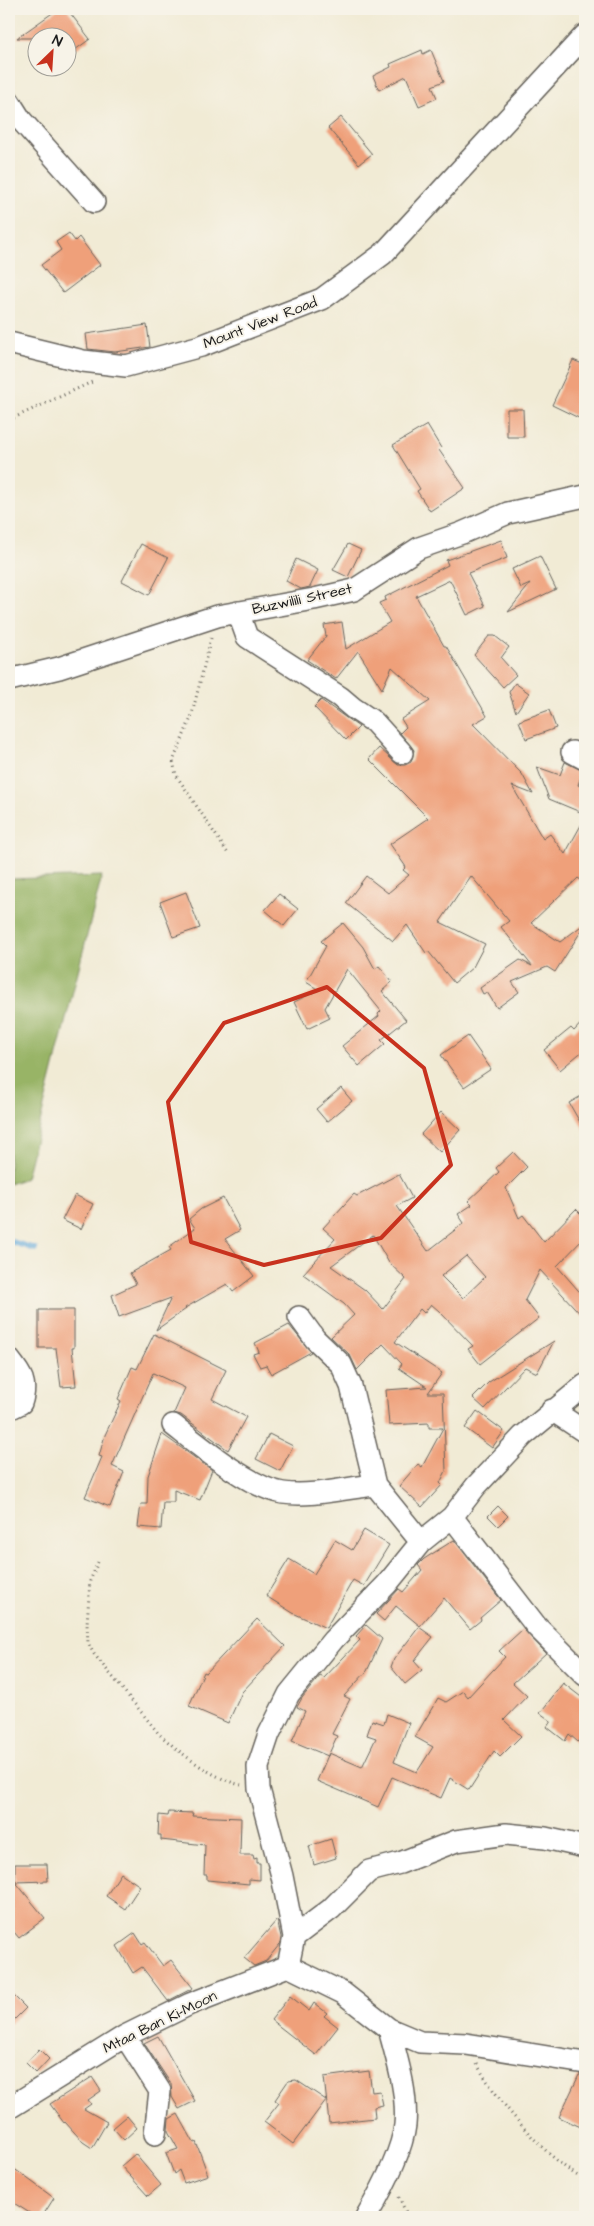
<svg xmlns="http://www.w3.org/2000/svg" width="594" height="2226" viewBox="0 0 594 2226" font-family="'Architects Daughter',sans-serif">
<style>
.forest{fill:#98b466;stroke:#5a6841}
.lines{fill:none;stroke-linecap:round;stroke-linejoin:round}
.stream{stroke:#66abdb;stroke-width:5.5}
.building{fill:#efa07a;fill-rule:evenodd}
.minor-casing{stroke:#67645d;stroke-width:24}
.path{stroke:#67645d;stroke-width:3;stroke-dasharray:1 4;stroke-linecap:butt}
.minor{stroke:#fff;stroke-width:21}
.marked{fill:none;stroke:#c8321e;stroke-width:4;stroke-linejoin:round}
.labels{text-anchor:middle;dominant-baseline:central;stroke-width:4;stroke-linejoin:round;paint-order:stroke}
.street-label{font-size:15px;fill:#1c1c1c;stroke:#f7f3e8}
</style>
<rect width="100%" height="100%" fill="#f7f3e8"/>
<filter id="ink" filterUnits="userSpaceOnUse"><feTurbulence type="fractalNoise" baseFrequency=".02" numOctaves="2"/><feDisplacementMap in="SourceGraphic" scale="10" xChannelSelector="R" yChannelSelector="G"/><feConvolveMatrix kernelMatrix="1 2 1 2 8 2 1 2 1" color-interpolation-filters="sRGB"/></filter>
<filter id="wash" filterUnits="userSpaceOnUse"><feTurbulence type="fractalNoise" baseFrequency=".0096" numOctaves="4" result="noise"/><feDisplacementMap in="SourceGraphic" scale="20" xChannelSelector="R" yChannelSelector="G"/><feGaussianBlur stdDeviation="1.12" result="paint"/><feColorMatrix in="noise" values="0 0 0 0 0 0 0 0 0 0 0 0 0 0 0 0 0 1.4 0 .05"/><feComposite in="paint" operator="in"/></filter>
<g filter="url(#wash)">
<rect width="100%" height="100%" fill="#f1ebd5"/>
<path class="forest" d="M102 876 26 1178 9 1184V879Z"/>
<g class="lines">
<path class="stream" d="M9 1241 35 1249"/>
</g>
<g id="blocks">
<path class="building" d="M58 9H67L90 39 68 55V38H17Z
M422 50 423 54 431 50 444 81 432 86 437 98 419 106 406 76 379 90 373 76 391 67 390 64Z
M341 117 372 154 359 164 328 128Z
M69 233 75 241 79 237 100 265 63 293 41 265 61 250 56 242Z
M147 325 150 347 115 352 88 349 86 334Z
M573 360 585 365V421L552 405Z
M507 409H523L524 437H507Z
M427 425 441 448 439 450 465 488 430 511 417 491 420 489 393 445Z
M501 540 507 558 468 573 485 606 467 615 450 580 416 596 444 646H446L487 716 473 724 522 774 533 794 512 786 543 839 550 834 565 854 585 818V883L578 878 531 923 560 942 584 924 585 925 555 972 547 967 512 982 519 992 497 1008 487 992 483 994 480 988 520 960 532 966 501 927 509 921 471 876 440 922 485 944 473 967 454 983 428 951 426 953 407 925 393 941 346 903 366 876 388 893 409 875 403 870 406 867 390 844 428 818 369 759 379 748 398 765H405L411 762 414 750 400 733 406 727 401 719 430 701 392 667 382 689 358 651 336 679 307 660 326 636 324 625 342 622 346 649 390 622 379 603 386 600 385 597 448 565 446 560Z
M141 544 168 558 149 595 122 581Z
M348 544 361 550 348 577 333 570Z
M540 556 556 589 508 612 530 584 521 588 512 569Z
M296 559 318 570 310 587 301 589 286 581Z
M489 636H495L509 647 501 658 516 675 503 687 474 655Z
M515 683 529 693 516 712 509 692Z
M321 700 359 727 346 740 314 707Z
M549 710 556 728 526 739 519 721Z
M565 762 583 771 578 785 585 788V814L549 799 537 767 560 775Z
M186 892 200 928 173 937 160 902Z
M279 894 298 909 284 926 265 910Z
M343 923 363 947 375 969 379 966 392 982 382 991 406 1020 381 1040 385 1044 359 1066 342 1046 379 1016 378 1014 381 1011 347 969 325 1008 330 1018 307 1029 294 1002 319 990 306 982 326 946 321 941Z
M585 1019V1049L560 1070 544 1050 571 1028 574 1031Z
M468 1036 491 1069 464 1087 441 1055Z
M341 1088 352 1101 327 1122 316 1109Z
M585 1094V1131L569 1103Z
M441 1112 460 1130 440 1152 421 1134Z
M513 1152 527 1167 506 1188 519 1218 523 1215 544 1242 576 1209 585 1218V1237L557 1266 585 1298V1319L540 1270 525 1300 539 1318 480 1364 468 1349 473 1346 439 1311 431 1304 424 1313 420 1309 395 1342 442 1373 428 1393H443L446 1471 440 1483 442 1485 422 1507 399 1486 418 1464 422 1467 443 1428H429V1423L389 1425 386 1390 427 1387 399 1368 402 1364 383 1344 357 1370 350 1355 331 1337 354 1315 344 1304 303 1274 335 1239 323 1228 354 1194 357 1196 399 1174 412 1198 397 1206 428 1251 464 1223 458 1214 472 1205 468 1201 499 1172 496 1168ZM373 1235 389 1263 406 1279 383 1309 365 1290 331 1266ZM466 1256 485 1277 463 1298 441 1276Z
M75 1195 93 1204 81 1229 62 1220Z
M223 1198 240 1230 225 1239 254 1276 233 1292 227 1284 185 1308 186 1309 156 1330 171 1298 119 1317 112 1295 136 1284 130 1273 171 1250 169 1247 195 1228 189 1219 201 1209Z
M39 1310H74V1348H72L76 1386 61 1387 56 1348H39Z
M289 1325 311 1352 271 1374 266 1365 260 1367 253 1354 259 1352 255 1343Z
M154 1334 226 1370 212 1399 246 1417 228 1450 181 1415 174 1413 185 1388 153 1373 112 1466 124 1472 110 1507 85 1497 102 1457 99 1456 105 1435 121 1401 118 1399 132 1367 137 1369Z
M554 1341 537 1373 525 1367 485 1409 473 1398 489 1382Z
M477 1411 504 1431 492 1448 465 1428Z
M162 1434 212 1470 200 1500 174 1490V1502H163L161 1529 138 1527 141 1504H147L148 1476Z
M269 1434 293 1446 280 1471 256 1459Z
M498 1506 508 1516 498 1526 488 1516Z
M364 1530 389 1545 364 1586 353 1580 326 1628 293 1613 266 1596 289 1559 314 1574 335 1540 352 1550Z
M454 1540 501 1600 480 1618 481 1620 470 1629 444 1598 420 1626 396 1606 384 1621 376 1614 399 1589 403 1592 422 1570 418 1565 424 1559Z
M257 1619 285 1646 242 1692 228 1723 189 1706 204 1672 206 1673Z
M366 1625 382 1639 367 1671 344 1696 350 1699 332 1734 337 1736 328 1756 292 1741 305 1711 297 1707 302 1698 320 1676 324 1678 360 1640 356 1636Z
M419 1627 433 1637 414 1661 422 1670 405 1684 391 1667 394 1659Z
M523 1629 546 1653 513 1683 527 1696 504 1720 521 1736 500 1757 494 1751 469 1790 450 1778 441 1798 392 1777 378 1807 317 1781 329 1753 362 1767 376 1738 367 1735 372 1720 384 1724 387 1714 409 1723 394 1762 417 1772 433 1747 415 1737 438 1698 446 1702 463 1691 468 1697 505 1657 499 1651Z
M563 1683 585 1700V1733L578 1742 569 1734 565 1741 547 1727 551 1721 540 1713Z
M169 1812 193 1813 192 1816 241 1818 240 1855H253L254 1859 257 1858V1863H260V1880L249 1879V1884L207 1880V1875H204L205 1845 161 1840V1835H158L159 1815 168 1816Z
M331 1839 336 1858 314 1865 309 1846Z
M15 1864H47L48 1881 15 1882Z
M121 1873 140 1886 125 1909 106 1896Z
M9 1874 45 1918 19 1938 9 1926Z
M277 1920 281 1937 280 1944 266 1961 254 1966 244 1958Z
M135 1933 142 1944 145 1942 163 1966 171 1960 193 1988 168 2001 142 1967 133 1973 117 1946Z
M9 1991 26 2008 9 2025Z
M290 1996 309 2011 314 2003 327 2013 324 2016 338 2027 316 2055 271 2020Z
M158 2036 195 2101 179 2109 172 2097 171 2084 144 2043Z
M39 2049 49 2059 36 2073 26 2063Z
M369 2071 372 2092 380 2091 383 2105 374 2107 375 2118 329 2123 324 2077Z
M579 2075H585V2129L559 2117Z
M92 2077 101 2091 88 2100 91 2104 84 2109 107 2122 92 2148 83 2142 65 2122 64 2123 50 2104Z
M296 2080 326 2100 293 2144 264 2122 279 2103 275 2100 288 2081Z
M178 2114 194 2143 196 2142 208 2175 184 2183 179 2170 174 2174 166 2153 178 2149 168 2131 169 2119Z
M127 2116 137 2128 124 2140 113 2128Z
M135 2154 161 2185 148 2196 121 2166Z
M9 2165 54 2198 42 2217H36L9 2200Z"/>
</g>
</g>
<g filter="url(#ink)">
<use href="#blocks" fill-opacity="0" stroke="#67645d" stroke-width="1"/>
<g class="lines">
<defs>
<path id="minor" d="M9 101 21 120 94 202
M9 343 83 361 126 366 201 346 322 299 383 254 585 35
M238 612 247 637 340 697 353 708 374 722 402 753
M9 680 59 668 217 616 314 599 354 590 419 548 462 533 508 513 585 496
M572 752 585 759
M299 1317 315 1339 341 1364 351 1386 375 1485 421 1542
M9 1359C21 1374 28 1383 21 1403L9 1409
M552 1410 585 1432
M173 1425C200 1446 250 1488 283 1493 312 1497 345 1488 375 1485
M452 1517 537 1627 585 1675
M294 1937 331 1909 369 1871 400 1863 456 1841 506 1834 545 1838 585 1847
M288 1966 343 1993 389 2029 420 2042 466 2044 585 2063
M125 2036 160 2091 155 2134
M9 2108 125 2036 190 2004 288 1966 294 1937 282 1876 259 1789 258 1767 269 1734 289 1694 333 1640 387 1584 421 1542 452 1517 476 1486 523 1436 585 1385
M366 2217C380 2193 402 2152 405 2125 408 2094 397 2059 389 2029"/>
</defs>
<use href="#minor" class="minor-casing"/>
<path class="path" d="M9 420 92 382
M211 638 191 718 173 761 176 775 229 855
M98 1562 90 1581 87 1624 88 1643 94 1654 159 1734C182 1754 211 1778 241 1785
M477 2064C495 2099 550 2163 585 2180
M399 2197 408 2217"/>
<use href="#minor" class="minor"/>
</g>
</g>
<path class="marked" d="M327 987 424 1068 451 1165 381 1238 264 1265 191 1242 168 1102 224 1023Z"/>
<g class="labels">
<g class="street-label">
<text transform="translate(260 323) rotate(-21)">Mount View Road</text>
<text transform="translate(302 599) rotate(-12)">Buzwilili Street</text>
<text transform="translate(160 2022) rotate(-26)">Mtaa Ban Ki-Moon</text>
</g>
</g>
<rect width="594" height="2226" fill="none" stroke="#f7f3e8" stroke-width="30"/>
<g transform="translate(52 52) rotate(25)"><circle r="24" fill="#f7f3e8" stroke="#9f9d96"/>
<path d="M0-4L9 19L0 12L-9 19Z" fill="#c8321e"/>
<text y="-8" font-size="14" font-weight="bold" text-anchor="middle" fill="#1c1c1c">N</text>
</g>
</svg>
